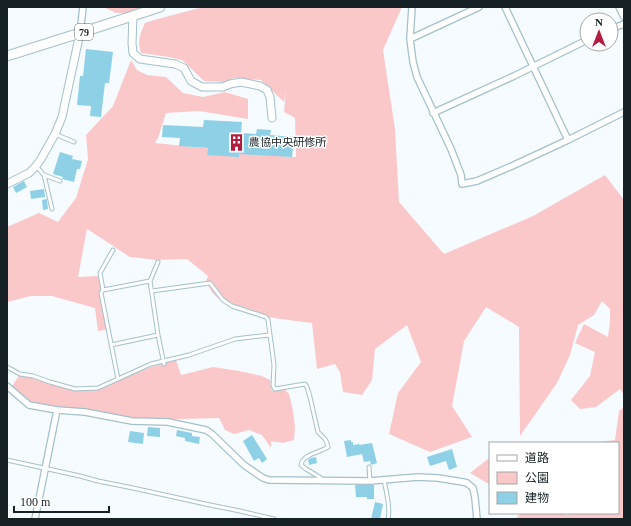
<svg xmlns="http://www.w3.org/2000/svg" width="631" height="526" viewBox="0 0 631 526" font-family="'Times New Roman','Noto Sans JP',serif">
<style>
.green{fill:#fbc8ca}
.building{fill:#8ed0e6}
.lines{fill:none;stroke-linecap:round;stroke-linejoin:round}
.service-casing{stroke:#a3c0cb;stroke-width:5}
.minor-casing{stroke:#a3c0cb;stroke-width:8}
.tertiary-casing{stroke:#a3c0cb;stroke-width:9}
.primary-casing{stroke:#a3c0cb;stroke-width:11}
.service{stroke:#fff;stroke-width:3}
.minor{stroke:#fff;stroke-width:5.5}
.tertiary{stroke:#fff;stroke-width:7}
.primary{stroke:#fff;stroke-width:9}
.labels{text-anchor:middle;dominant-baseline:central;stroke-width:3;stroke-linejoin:round;paint-order:stroke}
.shield{fill:#fff;stroke:#5c6466;stroke-width:1}
.shield-label{font-size:10px;font-weight:bold;fill:#162125}
.poi-label{font-size:11px;fill:#162125;stroke:#fff;text-anchor:start}
</style>
<rect width="100%" height="100%" fill="#f5fbfe"/>
<path class="green" d="M103 7H164L131 13H116Z
M203 7H402L383 50 395 129 399 202 444 254 533 216 605 175 624 200V395L620 389 596 407 580 409 571 400 590 376 595 352 575 343 584 324 608 337 610 322V309L602 301 594 315 578 325 570 355 557 383 520 436 519 327 486 307 464 341 452 406 472 437 430 452 389 434 398 393 421 362 407 325 375 349 372 380 362 395 343 392 340 372 335 364 317 369 312 323C284 319 230 316 212 292 210 289 208 285 206 281L208 276 187 259 157 260 130 257 87 229 78 277 98 276 102 292H100L106 330 98 331 95 308 52 296H31L7 302V227L39 213 58 222 76 198 88 159 86 135 113 106 131 60 137 70 147 75 166 77 183 93 203 97 225 92 248 99V119L199 111 166 113 158 138 155 143 292 157H296L295 118 284 112 286 90 284 102 261 80 234 78 223 82 204 81 182 60 169 57 141 53C137 42 140 33 145 23L154 20Z
M176 360 181 375 213 367 239 371 262 376 270 380 272 391 284 389 289 394 293 411 295 427 294 440 283 443 271 441V448L262 435 249 430 234 434 225 430 219 418 145 420 98 411 79 410 32 405 21 396 12 386 20 374 85 391 102 388 115 380 127 375 161 364Z
M624 407V519H515L521 513H564L566 515 574 513H618V443H591L615 440 619 411Z
M488 459H490V483L489 484 470 473Z"/>
<path class="building" d="M86 49 113 52 109 83H105L101 117 90 116 91 106 77 105 80 76H83Z
M204 120 242 122 241 133 256 134 257 129 271 130 270 135 294 137 292 157 239 154V157L207 155 208 148 179 146 180 138 162 137 163 125 203 127Z
M60 152 73 156 72 159 82 161 80 169H77L74 182 62 179 63 177 53 174Z
M24 181 27 187 16 193 13 187Z
M44 189 45 197 31 199 30 191Z
M47 199 48 209 43 210 42 200Z
M148 427 160 428V437L147 436Z
M177 430 192 433V436L200 437 199 444 185 441V438L176 436Z
M130 431 144 433 143 444 128 442Z
M252 435 267 459 262 463 259 458 254 461 243 441Z
M351 440V442H353V445L359 444V445L372 443 377 463 371 465 370 461 364 462 362 454 347 457 344 441Z
M452 449 457 467 449 470 446 461 430 466 427 457Z
M316 457 317 463 309 465 308 460 311 458Z
M355 485H374V499H367V497H356Z
M375 502 383 504 380 519H371Z"/>
<g class="lines">
<defs>
<path id="service" d="M55 134 74 142
M36 166 44 175 60 181
M44 175 52 209
M113 250 100 273 103 290 101 293 118 379
M150 281 158 262
M103 290 150 281 158 335
M152 291 210 283 223 300 232 306 266 317 268 320 274 365 273 386 275 389 305 384 307 387 310 397 318 432 325 439 327 443 328 447C319 453 303 454 301 465L306 469 321 478 322 480
M111 345 158 335 164 364
M7 367 20 374 33 376 50 382 75 389 98 388 151 364 189 355 235 339 269 335
M7 460 80 476 98 481 133 488 210 505 240 511 274 519
M369 467 370 481
M384 480C386 491 391 508 388 519"/>
<path id="minor" d="M412 7 410 39 413 62 417 77 451 149 461 175 462 184 477 181 512 166 568 140 624 112
M505 7 568 140
M619 7 624 17
M611 29 624 24
M80 33 83 7
M410 39 479 7
M433 113 514 76 587 40
M7 386 29 405 57 410 85 412 132 421 168 422 206 430 212 434 244 465 263 478 269 480 370 481 418 477 438 478 463 482 467 483 473 488 475 498 477 519
M35 519 57 410"/>
<path id="tertiary" d="M133 16 132 43 133 53 140 59 175 64 184 68 191 81 202 87H223L230 84 241 82 260 86 267 90 270 97 272 118
M7 184 29 173 36 166 41 159 55 134 62 117 80 33"/>
<path id="primary" d="M7 56 80 33 160 7"/>
</defs>
<use href="#service" class="service-casing"/>
<use href="#minor" class="minor-casing"/>
<use href="#tertiary" class="tertiary-casing"/>
<use href="#primary" class="primary-casing"/>
<use href="#service" class="service"/>
<use href="#minor" class="minor"/>
<use href="#tertiary" class="tertiary"/>
<use href="#primary" class="primary"/>
</g>
<defs>
<symbol id="building-bare" viewBox="-9 -9 18 18"><path d="M-4-6H4V6H1V3H-1V6H-4ZM-2.5-4.3h1.7v1.8h-1.7ZM.8-4.3h1.7v1.8H.8ZM-2.5-1h1.7V.8h-1.7ZM.8-1h1.7V.8H.8Z" fill="#b11d3e" stroke="#fff" stroke-width="2.5" paint-order="stroke"/></symbol>
</defs>
<g fill-rule="evenodd">
<use href="#building-bare" x="224" y="130" width="25" height="25"/>
</g>
<g class="labels">
<rect class="shield" x="75" y="24" width="18" height="16" rx="3"/>
<g class="shield-label">
<text x="84" y="32">79</text>
</g>
<g class="poi-label">
<text x="249" y="142">農協中央研修所</text>
</g>
</g>
<rect width="631" height="526" fill="none" stroke="#162125" stroke-width="16"/>
<rect x="489" y="442" width="130" height="72" fill="#ffffff" stroke="#a2a6a8"/>
<rect x="497" y="455" width="20" height="6" fill="#ffffff" stroke="#a2a6a8"/>
<text x="525" y="462" font-size="12" fill="#162125">道路</text>
<rect x="497" y="472" width="20" height="12" fill="#fbc8ca" stroke="#a2a6a8"/>
<text x="525" y="482" font-size="12" fill="#162125">公園</text>
<rect x="497" y="492" width="20" height="12" fill="#8ed0e6" stroke="#a2a6a8"/>
<text x="525" y="502" font-size="12" fill="#162125">建物</text>
<g transform="translate(599 32)"><circle r="19" fill="#ffffff" stroke="#a2a6a8"/>
<path d="M0-3L7 15L0 10L-7 15Z" fill="#b11d3e"/>
<text y="-6" font-size="11" font-weight="bold" text-anchor="middle" fill="#162125">N</text>
</g>
<path d="M14 506v6h95v-6" fill="none" stroke="#162125" stroke-width="2"/>
<text x="20" y="506" font-size="12" fill="#162125" stroke="#ffffff" stroke-width="3" paint-order="stroke">100 m</text>
</svg>
